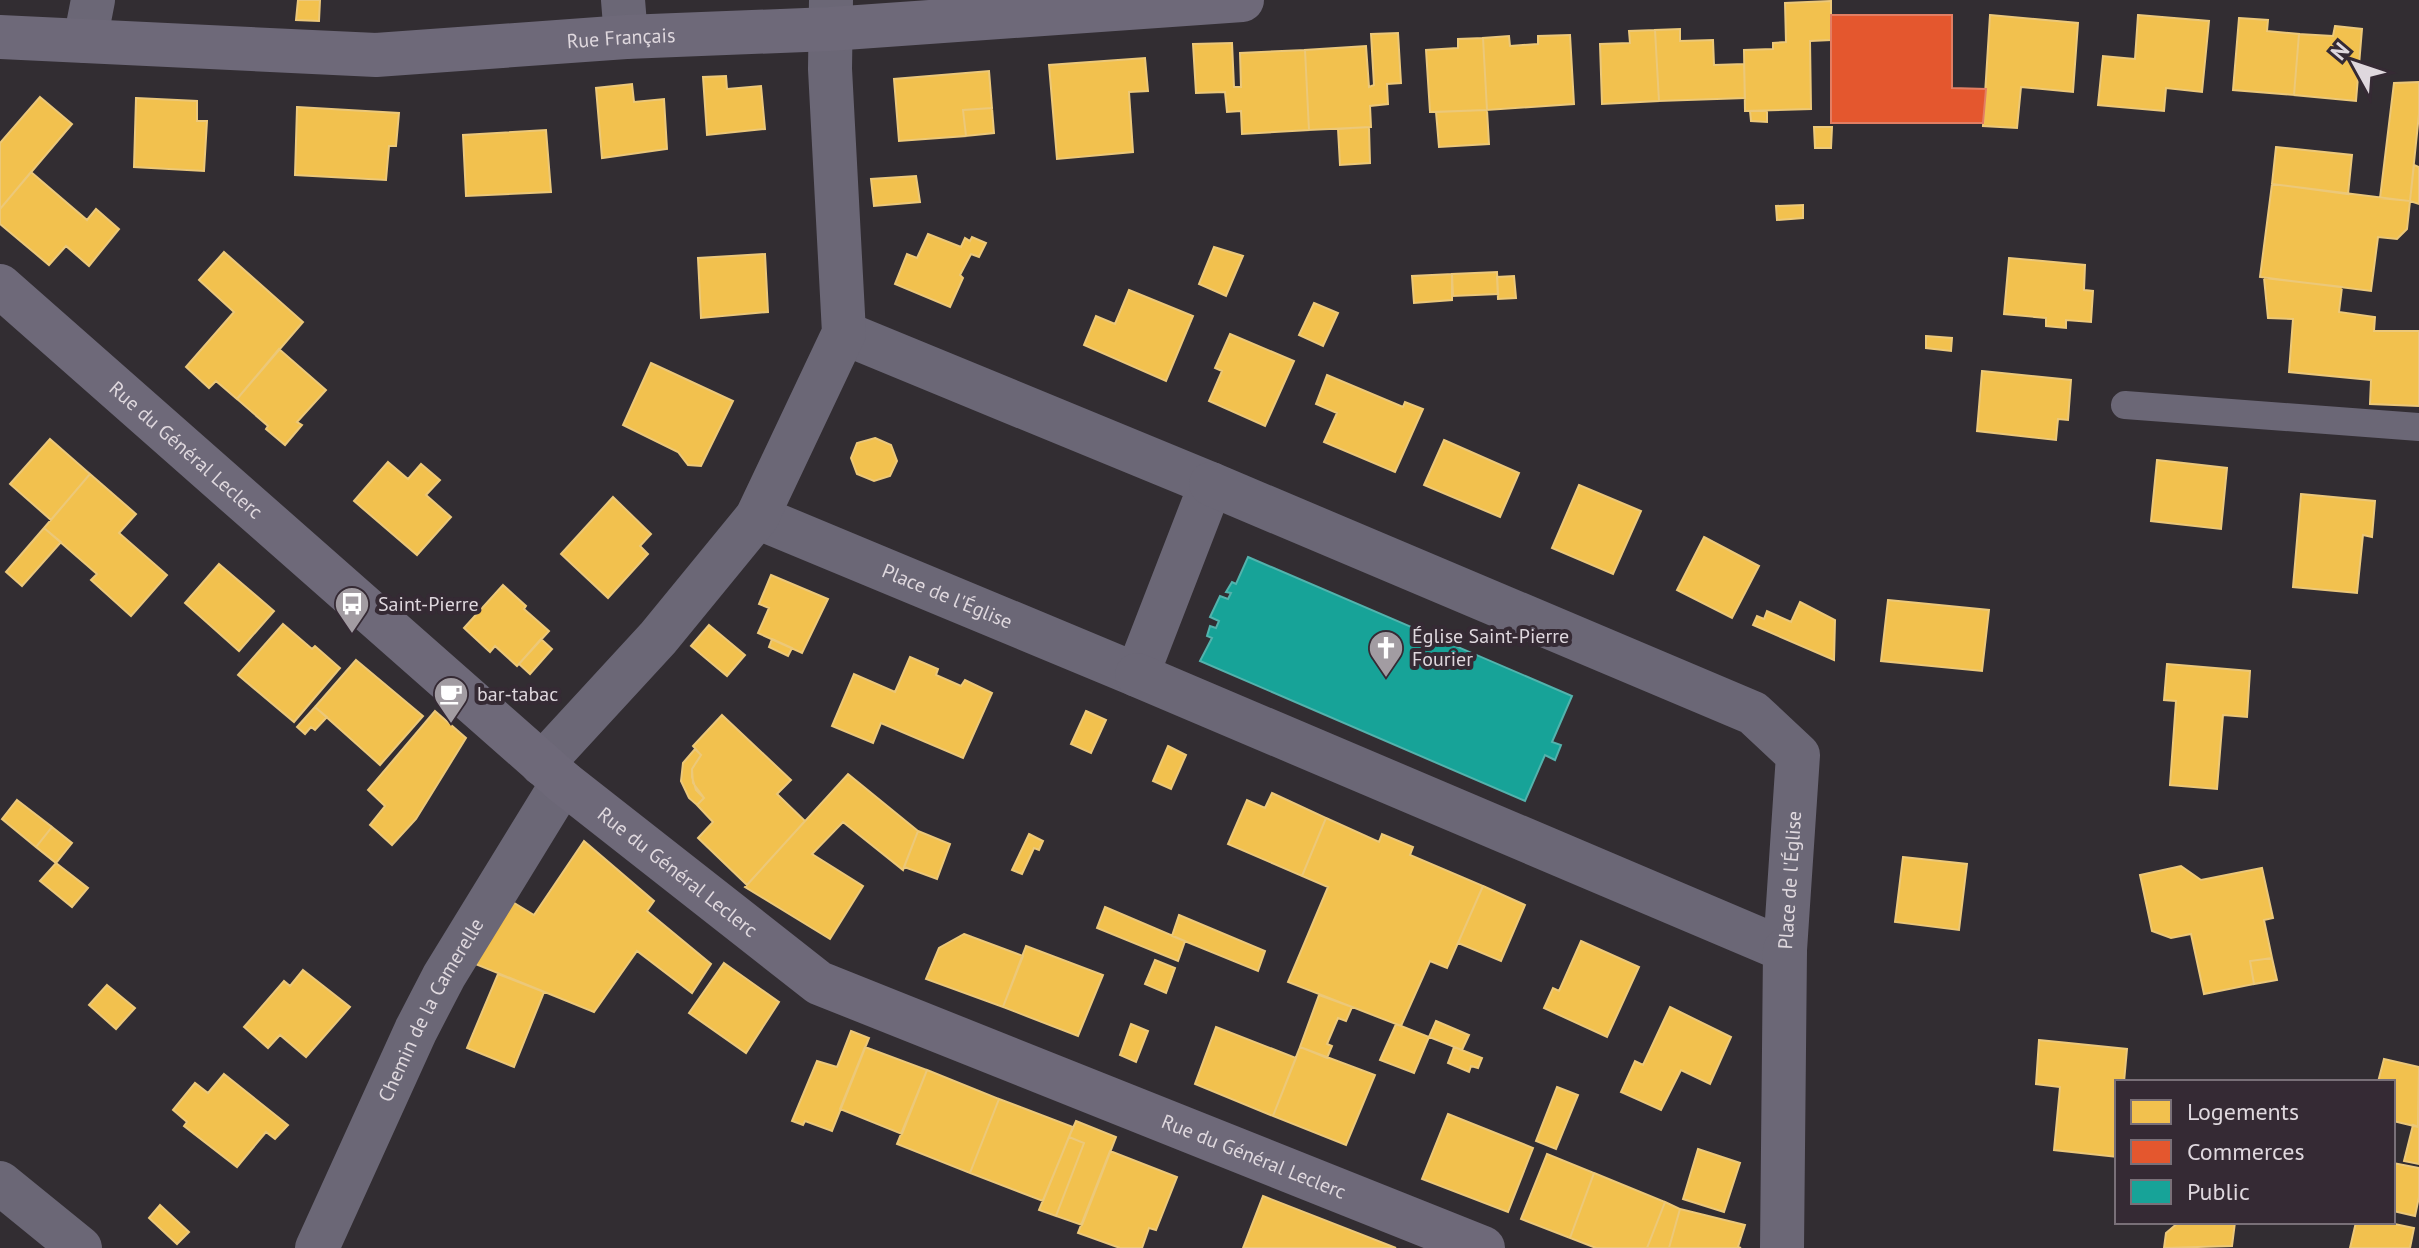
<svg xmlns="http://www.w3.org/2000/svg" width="2419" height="1248" viewBox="0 0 2419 1248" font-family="'PT Sans',sans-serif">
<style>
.homes{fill:#f2c14e;stroke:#ecc879;stroke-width:2}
.shops{fill:#e4572e;stroke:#e27e63;stroke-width:2}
.public{fill:#17a398;stroke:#53b3ad;stroke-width:2}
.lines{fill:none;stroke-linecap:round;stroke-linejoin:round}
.lane{stroke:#6b6776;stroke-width:28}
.street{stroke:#6b6776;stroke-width:44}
.secondary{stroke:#6e6979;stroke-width:44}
.labels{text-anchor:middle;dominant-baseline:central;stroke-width:8;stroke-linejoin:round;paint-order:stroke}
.street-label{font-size:20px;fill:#dfd8de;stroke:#352a34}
.poi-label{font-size:20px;fill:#dfd8de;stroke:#352a34;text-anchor:start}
</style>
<rect width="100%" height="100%" fill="#322d32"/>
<path class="homes" d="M298 0H320L319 21 296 20Z
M1831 1V40L1810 41 1811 109 1745 111 1744 50 1773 49V43L1786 42 1785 3Z
M1990 15 2078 23 2073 92 2021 87 2017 128 1983 126Z
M2138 15 2209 21 2202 92 2166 88 2164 111 2098 105 2103 56 2135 59Z
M2239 18 2268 20 2267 31 2299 34 2294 95 2233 90Z
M2335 26 2362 29 2356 101 2294 95 2299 34 2333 36Z
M1680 29V41L1713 40 1714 65 1744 64 1745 98 1659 101 1655 30Z
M1655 30 1659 101 1602 104 1600 44 1630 43 1629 31Z
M1398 33 1401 83 1387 84 1388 104 1370 106 1371 127 1309 130 1305 50 1366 46 1369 87 1374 85 1371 34Z
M1570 35 1574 104 1487 110 1483 38 1509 36 1510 46 1538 44V36Z
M1483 38 1487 110 1430 112 1426 50 1458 48V39Z
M1232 43 1234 87H1241L1240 53 1305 50 1309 130 1242 134 1241 111 1227 112 1225 92 1196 93 1193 44Z
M1145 58 1148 91 1129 92 1133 152 1057 159 1049 65Z
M989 71 992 108 963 110 966 136 899 141 894 79Z
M726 76 727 89 761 86 765 129 707 135 703 77Z
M2419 82V114L2410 201 2380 198 2394 83Z
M632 84 634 102 664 99 667 149 602 158 596 88Z
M40 97 72 124 0 209V143Z
M136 98 197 101V121H207L204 171 134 167Z
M297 107 399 113 396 146H389L386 180 295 175Z
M992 108 994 133 966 136 963 110Z
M1487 110 1489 144 1439 147 1436 112Z
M1750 111H1767V122L1751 121Z
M1369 127 1370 163 1340 165 1338 129Z
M1814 127H1832L1831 148H1815Z
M546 130 551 192 466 196 463 135Z
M2276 147 2352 155 2348 194 2272 184Z
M2414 165 2419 167V204L2410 201Z
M31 172 87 220 96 209 119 229 89 266 66 246 49 265 0 224V209Z
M916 176 920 202 874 206 871 179Z
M2272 184 2410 201 2407 229 2397 239 2378 237 2371 291 2260 277Z
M1803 205V218L1777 220 1776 206Z
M928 234 961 247 965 238 970 241 972 237 986 243 979 257 971 254 960 275 963 278 950 307 895 284 907 254 917 258Z
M1214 247 1243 256 1226 296 1199 284Z
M224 252 303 322 237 399 216 381 209 388 186 367 234 312 199 280Z
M765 254 768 312 701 318 698 258Z
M2009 258 2085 265 2084 290 2093 291 2091 322 2066 320V328L2046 326V318L2004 314Z
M1497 272 1498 294 1453 296 1452 274Z
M1452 274V300L1414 303 1412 276Z
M1514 276 1516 298 1498 299 1497 277Z
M2264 278 2342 287 2339 312 2375 317 2374 331H2419V406L2370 404 2371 380 2289 372 2293 319 2268 318Z
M1129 290 1193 316 1166 381 1084 345 1096 316 1115 324Z
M1314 303 1338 313 1323 346 1299 335Z
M1230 334 1294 361 1265 426 1209 401 1222 371 1215 368Z
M1926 336 1952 338 1951 351 1926 348Z
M279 349 326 390 297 422 302 425 285 445 266 429 268 426 237 399Z
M651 363 733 401 701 466 688 465 678 452 623 425Z
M1982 371 2071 380 2068 420 2058 419 2056 440 1977 431Z
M1327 375 1403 407 1405 402 1423 409 1395 472 1324 442 1337 413 1316 404Z
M875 438 891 445 897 461 890 476 874 481 857 474 851 458 857 443Z
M50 439 90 474 51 520 10 484Z
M1444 440 1519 473 1500 517 1424 485Z
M2157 460 2227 468 2221 529 2151 521Z
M388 462 408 479 421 464 440 480 426 495 451 517 417 555 354 501Z
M90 474 136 514 119 533 167 575 131 616 91 580 97 574 44 528Z
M1579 485 1641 511 1613 574 1552 548Z
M2301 494 2375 501 2372 537 2363 535 2357 593 2293 587Z
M613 497 651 534 640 546 648 554 608 598 561 554Z
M44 528 61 542 22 586 6 572Z
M1704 537 1759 566 1732 618 1677 590Z
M219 564 274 611 239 651 185 603Z
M771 575 828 599 802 653 758 633 769 608 759 604Z
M503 585 526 606 524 609 549 631 517 666 495 646 490 652 464 628Z
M1888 600 1989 610 1982 671 1881 661Z
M1800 602 1835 620 1834 660 1753 625 1757 616 1764 619 1767 611 1791 622Z
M283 624 312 649 315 646 340 668 294 722 238 675Z
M709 625 745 655 727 676 691 646Z
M541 639 552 649 530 674 519 664Z
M772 639 792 648 788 656 769 647Z
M910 657 938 669 936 675 961 686 965 680 992 693 963 758 881 723 873 743 832 726 854 674 895 692Z
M356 660 423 716 380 765 315 707Z
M2167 664 2250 671 2247 717 2223 715 2217 789 2170 785 2176 701 2164 700Z
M315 707 327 717 315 730 311 727 305 734 297 727Z
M435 711 466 738 416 819 392 845 370 825 385 806 368 790Z
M1086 711 1106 720 1091 753 1071 744Z
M722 715 791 780 777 794 805 821 747 885 698 838 713 822 697 805 704 798 693 783 692 769 701 755 693 746Z
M1168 746 1186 755 1171 789 1153 781Z
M695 749 701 755 692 769V777L696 790 704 798 697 805 689 798 681 781 683 763Z
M848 774 918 831 903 870 843 822 812 854 863 886 830 939 745 887Z
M1272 793 1326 818 1302 876 1228 844 1247 800 1265 808Z
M17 800 52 827 36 847 2 819Z
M1326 818 1379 842 1382 834 1413 847 1410 855 1483 886 1447 968 1430 961 1401 1026 1288 982 1328 887 1302 876Z
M52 827 72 843 56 863 36 847Z
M918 831 950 844 937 879 904 867Z
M1029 834 1043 841 1039 850 1034 848 1022 874 1012 870Z
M584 841 654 901 647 911 711 964 692 993 637 951 594 1012 473 963 509 900 534 915Z
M1903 857 1967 864 1959 930 1895 922Z
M56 863 88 888 72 907 40 881Z
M2181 866 2201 880 2262 868 2273 918 2264 920 2272 958 2250 961 2254 984 2204 994 2191 934 2171 938 2152 931 2140 875Z
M1483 886 1525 905 1501 961 1458 943Z
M1105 907 1185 941 1178 961 1097 928Z
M1179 915 1265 951 1258 971 1172 936Z
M964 934 1023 956 1003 1007 926 979 939 948Z
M1581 941 1639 967 1607 1037 1544 1008 1553 988 1559 991Z
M1026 946 1103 975 1078 1036 1003 1007Z
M2272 958 2277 980 2254 984 2250 961Z
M1155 960 1175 968 1166 993 1145 984Z
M724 963 779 1002 746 1053 689 1013Z
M303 970 350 1007 306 1057 280 1035 268 1048 244 1027 284 981 290 986Z
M498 974 544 992 514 1067 467 1048Z
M107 985 135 1008 116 1029 89 1005Z
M1319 995 1352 1007 1346 1021 1338 1018 1327 1044 1332 1046 1327 1058 1300 1047Z
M1670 1007 1731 1037 1710 1084 1681 1070 1661 1110 1621 1092 1635 1061 1643 1065Z
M1436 1021 1469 1035 1462 1050 1429 1037Z
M1131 1024 1148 1031 1136 1062 1120 1055Z
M1396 1024 1429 1037 1414 1073 1380 1060Z
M1216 1027 1296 1058 1273 1116 1195 1084Z
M851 1031 869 1038 832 1131 805 1121 803 1125 792 1121 817 1061 837 1067Z
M2039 1040 2127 1049 2124 1082H2117V1157L2054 1150 2060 1087 2036 1084Z
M865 1047 927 1070 902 1134 840 1109Z
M1300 1047 1375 1075 1346 1145 1273 1116Z
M1454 1047 1482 1058 1478 1068 1471 1066 1469 1072 1448 1063Z
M2384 1059 2419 1067 2418 1127 2393 1121V1082H2378Z
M927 1070 999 1099 970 1173 897 1144Z
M224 1074 288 1125 275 1139 266 1132 237 1167 184 1126 187 1122 173 1110 195 1083 208 1093Z
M1557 1087 1578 1095 1556 1149 1536 1141Z
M999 1099 1073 1127 1043 1201 970 1173Z
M1448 1114 1533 1148 1508 1212 1422 1179Z
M1076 1121 1116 1137 1082 1225 1056 1216 1084 1143 1069 1137Z
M2413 1125 2419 1127V1164L2404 1161Z
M1069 1137 1084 1143 1056 1216 1039 1210Z
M1698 1149 1740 1163 1724 1212 1683 1199Z
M1110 1151 1177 1177 1156 1230 1149 1228 1142 1248H1120L1078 1233Z
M1547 1154 1594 1173 1570 1238 1521 1219Z
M2393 1163 2419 1168V1197L2415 1216 2393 1211Z
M1594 1173 1665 1202 1647 1248H1596L1570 1238Z
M1263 1196 1396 1248H1243Z
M1665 1202 1680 1209 1669 1248H1647Z
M160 1205 189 1232 177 1244 149 1218Z
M1680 1209 1745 1225 1738 1247 1741 1248H1669Z
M2179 1222H2235L2232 1246 2164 1248 2166 1233Z
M2356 1222H2385L2414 1228 2410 1248H2350Z"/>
<path class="shops" d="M1831 15H1952V88L1986 89 1983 123H1831Z"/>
<path class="public" d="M1248 557 1572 696 1552 742 1561 745 1555 760 1545 755 1525 801 1200 661 1212 638 1207 636 1210 626 1216 628 1219 621 1210 617 1220 596 1228 599 1231 593 1226 592 1232 582 1236 584Z"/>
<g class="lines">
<path class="lane" d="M2125 405 2419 427"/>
<g class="street">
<path d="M623 0 626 37"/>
<path d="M85 41 93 0"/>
<path id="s1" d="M757 517 1137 675 1211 484 844 333"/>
<path id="s2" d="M1137 675 1785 950 1798 755 1753 713 1211 484"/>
<path d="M542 764 658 638 757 517 844 333 830 69 831 0"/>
<path d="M0 1183 80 1248"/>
<path id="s3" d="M317 1248 416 1030 444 976 563 782"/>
<path d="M1782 1248 1785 950"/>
</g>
<g class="secondary">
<path id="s4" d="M0 37 376 55 626 37 830 29 1242 0"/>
<path id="s5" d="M0 286 563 782 819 983 1483 1248"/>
</g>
</g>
<defs>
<symbol id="bus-pin" viewBox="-11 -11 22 30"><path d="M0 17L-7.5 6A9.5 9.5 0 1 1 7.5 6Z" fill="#a29ca2" stroke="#352a34"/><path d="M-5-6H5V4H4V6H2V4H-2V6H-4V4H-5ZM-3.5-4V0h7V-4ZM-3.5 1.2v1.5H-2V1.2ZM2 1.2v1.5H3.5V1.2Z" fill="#fff"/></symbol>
<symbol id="church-pin" viewBox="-11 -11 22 30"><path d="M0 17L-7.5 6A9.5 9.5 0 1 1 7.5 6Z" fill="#a29ca2" stroke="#352a34"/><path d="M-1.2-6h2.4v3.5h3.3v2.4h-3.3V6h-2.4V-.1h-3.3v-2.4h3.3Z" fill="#fff"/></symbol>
<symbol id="cafe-pin" viewBox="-11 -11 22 30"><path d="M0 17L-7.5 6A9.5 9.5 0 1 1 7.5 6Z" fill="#a29ca2" stroke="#352a34"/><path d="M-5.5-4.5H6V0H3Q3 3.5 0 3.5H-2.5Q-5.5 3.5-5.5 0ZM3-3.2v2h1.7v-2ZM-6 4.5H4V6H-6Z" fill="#fff"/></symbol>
</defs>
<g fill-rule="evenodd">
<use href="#bus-pin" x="332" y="584" width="40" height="54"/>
<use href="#church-pin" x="1366" y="628" width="40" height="54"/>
<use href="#cafe-pin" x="431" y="674" width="40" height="54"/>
</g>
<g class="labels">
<g class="street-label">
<text stroke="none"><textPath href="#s4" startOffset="622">Rue Français</textPath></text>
<text stroke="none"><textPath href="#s5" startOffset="248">Rue du Général Leclerc</textPath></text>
<text stroke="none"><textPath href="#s1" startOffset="206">Place de l'Église</textPath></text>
<text stroke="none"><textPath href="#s5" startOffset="896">Rue du Général Leclerc</textPath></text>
<text stroke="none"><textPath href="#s2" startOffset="774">Place de l'Église</textPath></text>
<text stroke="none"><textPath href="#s3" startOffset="264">Chemin de la Camerelle</textPath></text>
<text stroke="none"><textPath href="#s5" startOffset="1544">Rue du Général Leclerc</textPath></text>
</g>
<g class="poi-label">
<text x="378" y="604">Saint-Pierre</text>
<text x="1412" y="636">Église Saint-Pierre<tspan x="1412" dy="23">Fourier</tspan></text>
<text x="477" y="694">bar-tabac</text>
</g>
</g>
<rect x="2115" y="1080" width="280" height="144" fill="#352a34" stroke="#797078" stroke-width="2"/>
<rect x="2131" y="1100" width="40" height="24" fill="#f2c14e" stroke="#797078" stroke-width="2"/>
<text x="2187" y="1120" font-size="24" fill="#dfd8de">Logements</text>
<rect x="2131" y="1140" width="40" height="24" fill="#e4572e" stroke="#797078" stroke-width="2"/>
<text x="2187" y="1160" font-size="24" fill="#dfd8de">Commerces</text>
<rect x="2131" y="1180" width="40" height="24" fill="#17a398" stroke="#797078" stroke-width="2"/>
<text x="2187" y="1200" font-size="24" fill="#dfd8de">Public</text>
<g transform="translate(2355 64) rotate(310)" stroke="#352a34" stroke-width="6" paint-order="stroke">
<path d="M0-6L14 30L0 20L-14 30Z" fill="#dfd8de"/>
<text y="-12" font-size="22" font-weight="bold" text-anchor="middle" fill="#dfd8de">N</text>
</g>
</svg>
